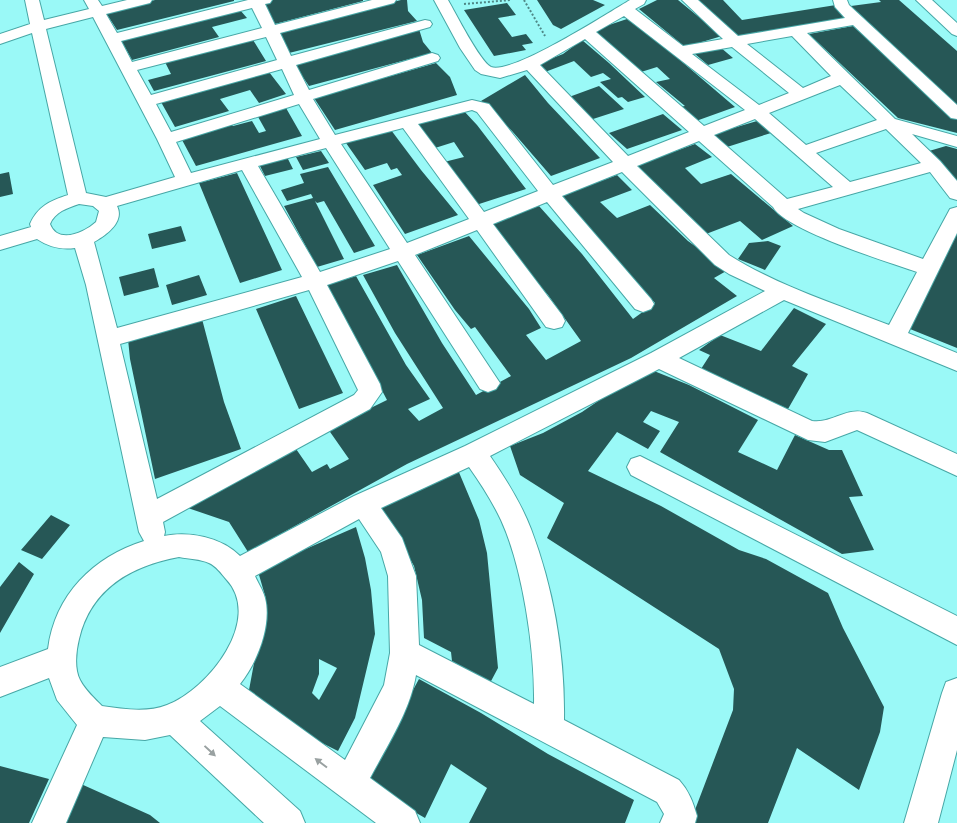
<svg xmlns="http://www.w3.org/2000/svg" width="957" height="823" viewBox="0 0 957 823" font-family="Jost,sans-serif">
<style>
.building{fill:#265756;fill-rule:evenodd}
.lines{fill:none;stroke-linecap:round;stroke-linejoin:round}
.street-casing{stroke:#47a7a6;stroke-width:2}
.path{stroke:#4e8786;stroke-width:2;stroke-dasharray:2 2;stroke-linecap:butt}
.street{fill:#fff;fill-rule:evenodd}
.oneway{fill:#99a1a1}
</style>
<rect width="100%" height="100%" fill="#9af9f7"/>
<path class="building" d="M155 0H234V1L117 30 106 13Z
M273 0H363V1L275 24 261 3Z
M401 0H407L408 11 417 21 289 53 276 31Z
M537 0H593L605 5 561 29 553 25Z
M657 0H678L722 36 685 47 639 9Z
M697 0H723L742 20 836 5 853 19 732 39Z
M879 0H899L957 51V105L851 6 881 2Z
M507 3 516 15 498 18 512 37 526 34 533 43 522 45 526 50 494 56 464 10Z
M240 10 247 18 212 27 219 37 132 60 121 40Z
M627 19 667 49 735 107 696 121 679 107 685 106 656 82 670 79 657 67 641 72 591 31Z
M853 26 957 117V133L898 118 809 34Z
M419 29 423 42 432 53 309 86 293 63Z
M253 40 266 61 154 91 148 80 171 74 165 62Z
M582 40 609 63 645 97 628 102 622 97 618 98 600 82 611 79 603 73 591 77 574 61 545 72 535 65 563 54Z
M720 47 733 58 708 65 695 54Z
M436 63 450 77 457 95 335 130 314 98Z
M269 72 286 94 259 103 250 90 220 99 229 111 175 127 161 102Z
M525 75 548 103 600 158 551 176 512 131 481 101Z
M599 86 624 109 593 119 569 97Z
M286 108 302 136 196 166 181 138 231 124 233 126 252 121 259 133 266 131 257 115Z
M463 110 477 125 526 189 476 205 444 162 464 157 454 142 435 148 416 123Z
M663 114 682 130 627 149 609 133Z
M757 121 771 133 727 147 713 134Z
M391 130 421 170 458 215 405 234 373 185 402 175 397 168 391 170 387 163 365 170 346 143Z
M695 144 712 157 685 168 701 184 731 174 793 226 762 240 740 221 706 234 637 165Z
M946 146 957 149V184L929 151Z
M321 151 329 163 303 170 296 157Z
M287 157 293 169 265 176 259 164Z
M328 167 375 246 354 253 324 201 317 203 315 201 344 259 317 267 284 206 313 198 311 194 287 201 281 190 304 183 300 174Z
M9 172 13 194 0 197V174Z
M237 173 282 270 240 283 199 183Z
M617 175 632 190 600 202 617 218 650 205 688 241 728 270 714 278 737 296 631 358 407 464 248 552 229 522 182 506 294 446 312 472 327 464 330 469 349 459 328 429 387 400 327 285 356 276 406 365 430 399 408 409 419 421 443 408 395 333 363 275 397 265 442 343 476 395 511 376 475 327 471 329 455 310 417 255 469 236 529 309 541 328 526 335 546 360 581 341 548 295 488 225 539 206 582 254 633 319 655 303 558 197Z
M957 225V348L910 329Z
M181 226 186 241 152 249 148 234Z
M768 241 781 246 765 270 738 259 749 243Z
M154 268 159 287 124 296 119 277Z
M199 275 207 295 172 305 166 285Z
M296 296 343 393 299 409 256 309Z
M794 308 826 324 792 366 808 374 788 409 701 369 710 355 699 350 720 335 761 351Z
M202 319 224 402 241 449 155 479 130 359 128 339Z
M654 371 689 385 758 420 738 452 777 470 795 435 829 450H842L863 496 849 497 874 550 842 554 660 452 679 422 651 411 643 422 660 431 648 449 617 432 588 471 661 506 739 550 766 559 828 593 843 628 884 707 880 732 859 790 797 748 768 823H690L733 710 734 689 719 649 547 538 564 503 520 475 510 446 543 433 582 412 613 391Z
M458 470 479 520 487 553 498 668 490 683 452 661 451 652 424 638 422 600 414 566 380 506Z
M51 515 70 525 42 559 21 550Z
M356 527 365 558 371 590 375 634 355 718 338 751 292 728 249 690 266 599 257 568 308 548ZM319 659 337 668 319 700 312 693 319 674Z
M19 562 34 574 0 633V587Z
M419 679 481 713 548 754 634 800 625 823H469L487 788 451 764 425 818 363 782Z
M0 766 49 779 29 823H0Z
M81 784 150 815 160 823H58Z"/>
<g class="lines">
<defs>
<path id="street" d="M25 0H39L44 20 89 9 84 0H98L102 6 127 0H152L150 3 106 14 117 33 248 0H272L270 3 265 4 275 25 372 0H396L394 3 280 33 291 56 425 20 430 21 432 24 430 27 296 65 309 90 432 53 438 55 440 58 438 61 313 99 335 135 472 100 489 104 553 185 613 162 527 70 500 78 481 74 475 70 460 48 434 0H448C455 12 480 62 491 67 512 75 608 13 630 0H646L644 4 635 9 683 46 723 39 682 0H698L738 36 845 18 835 7 833 0H847L849 5 957 105V119L951 118 853 25 807 33 895 119 957 136V147L912 134 940 161 957 181V200L950 198 930 172 798 209 804 213 839 229 923 259 950 209 957 207V233L908 333 957 353V371L784 300 679 358 812 421C832 424 847 406 867 413L957 454V476L857 430 825 442 808 440 659 369 490 456C506 479 521 503 531 529 554 590 565 656 564 720L679 780C689 791 693 802 697 816L695 823H660L664 814 657 802 416 675C410 711 387 746 370 778L415 811 420 823H376L220 706 200 721 300 811 305 823H264L170 735 145 740 103 737 66 823H32L77 725 57 700 49 678 0 697V667L48 649C55 595 93 557 144 541L139 532 86 285 75 248C61 250 49 247 37 239L0 250V236L31 227 30 224C38 206 50 201 68 195L32 33 0 44V34L30 24ZM252 8 262 28 132 62 121 41ZM624 16 745 110 704 126 596 32ZM93 17 157 139 175 177 106 197 86 193 46 29ZM792 36 831 76 803 88 747 44ZM266 37 277 60 151 95 137 70ZM585 39 689 132 628 156 540 65ZM732 47 789 93 759 105 692 54ZM282 69 294 95 171 132 156 104ZM840 85 877 120 806 145 769 113ZM299 104 320 139 191 173 176 142ZM472 110 477 112 538 191 484 212 418 124ZM755 119 833 187 787 199 714 135ZM403 128 469 219 407 243 341 144ZM886 129 921 163 850 182 816 153ZM699 141 773 207C785 230 888 262 917 272L889 325C836 304 778 286 729 255L637 166ZM326 148 390 249 320 272 258 166ZM242 170 302 277 117 328 94 242C106 235 125 222 117 206ZM622 172 715 265 729 274 765 291 651 353 465 446 354 496 240 556C221 537 189 531 164 536L165 532 163 522 370 409 382 392 380 384 327 285 398 261 480 389 488 392 496 389 500 383 496 377 415 255 477 230 546 327 554 329 562 327 565 321 562 315 493 224 547 202 635 309 643 312 651 309 654 304 651 299 562 196ZM79 204 93 206 99 211 96 222C85 232 58 245 50 224 55 212 67 208 79 204ZM309 290 358 390 354 395 157 499 120 344ZM469 467C481 484 492 501 501 520 523 568 535 651 534 704L419 645 416 576 402 538 381 508ZM359 519 381 552 388 576 390 653 384 685 345 760 240 684C257 663 272 625 265 598 263 590 258 583 255 576ZM179 557C189 559 200 559 209 563 216 566 221 573 226 579 264 619 208 690 167 705 147 713 123 709 102 706 95 699 85 690 80 680 74 669 76 651 79 639 91 588 131 566 179 557Z
M916 0H932L957 23V36L952 34Z
M640 456 957 616V645L631 475 627 467 631 459Z
M957 678V750L938 823H904L942 693 946 682Z"/>
</defs>
<use href="#street" class="street-casing"/>
<path class="path" d="M524 0 545 36
M464 4 511 0"/>
<use href="#street" class="street"/>
</g>
<defs><path id="oneway-solid" d="M-6-.8H1V-3.2L6.5 0L1 3.2V.8H-6Z" transform="scale(1.25)"/></defs>
<g class="oneway">
<use href="#oneway-solid" transform="translate(210 751) rotate(43)"/>
<use href="#oneway-solid" transform="translate(321 763) rotate(-143)"/>
</g>
</svg>
